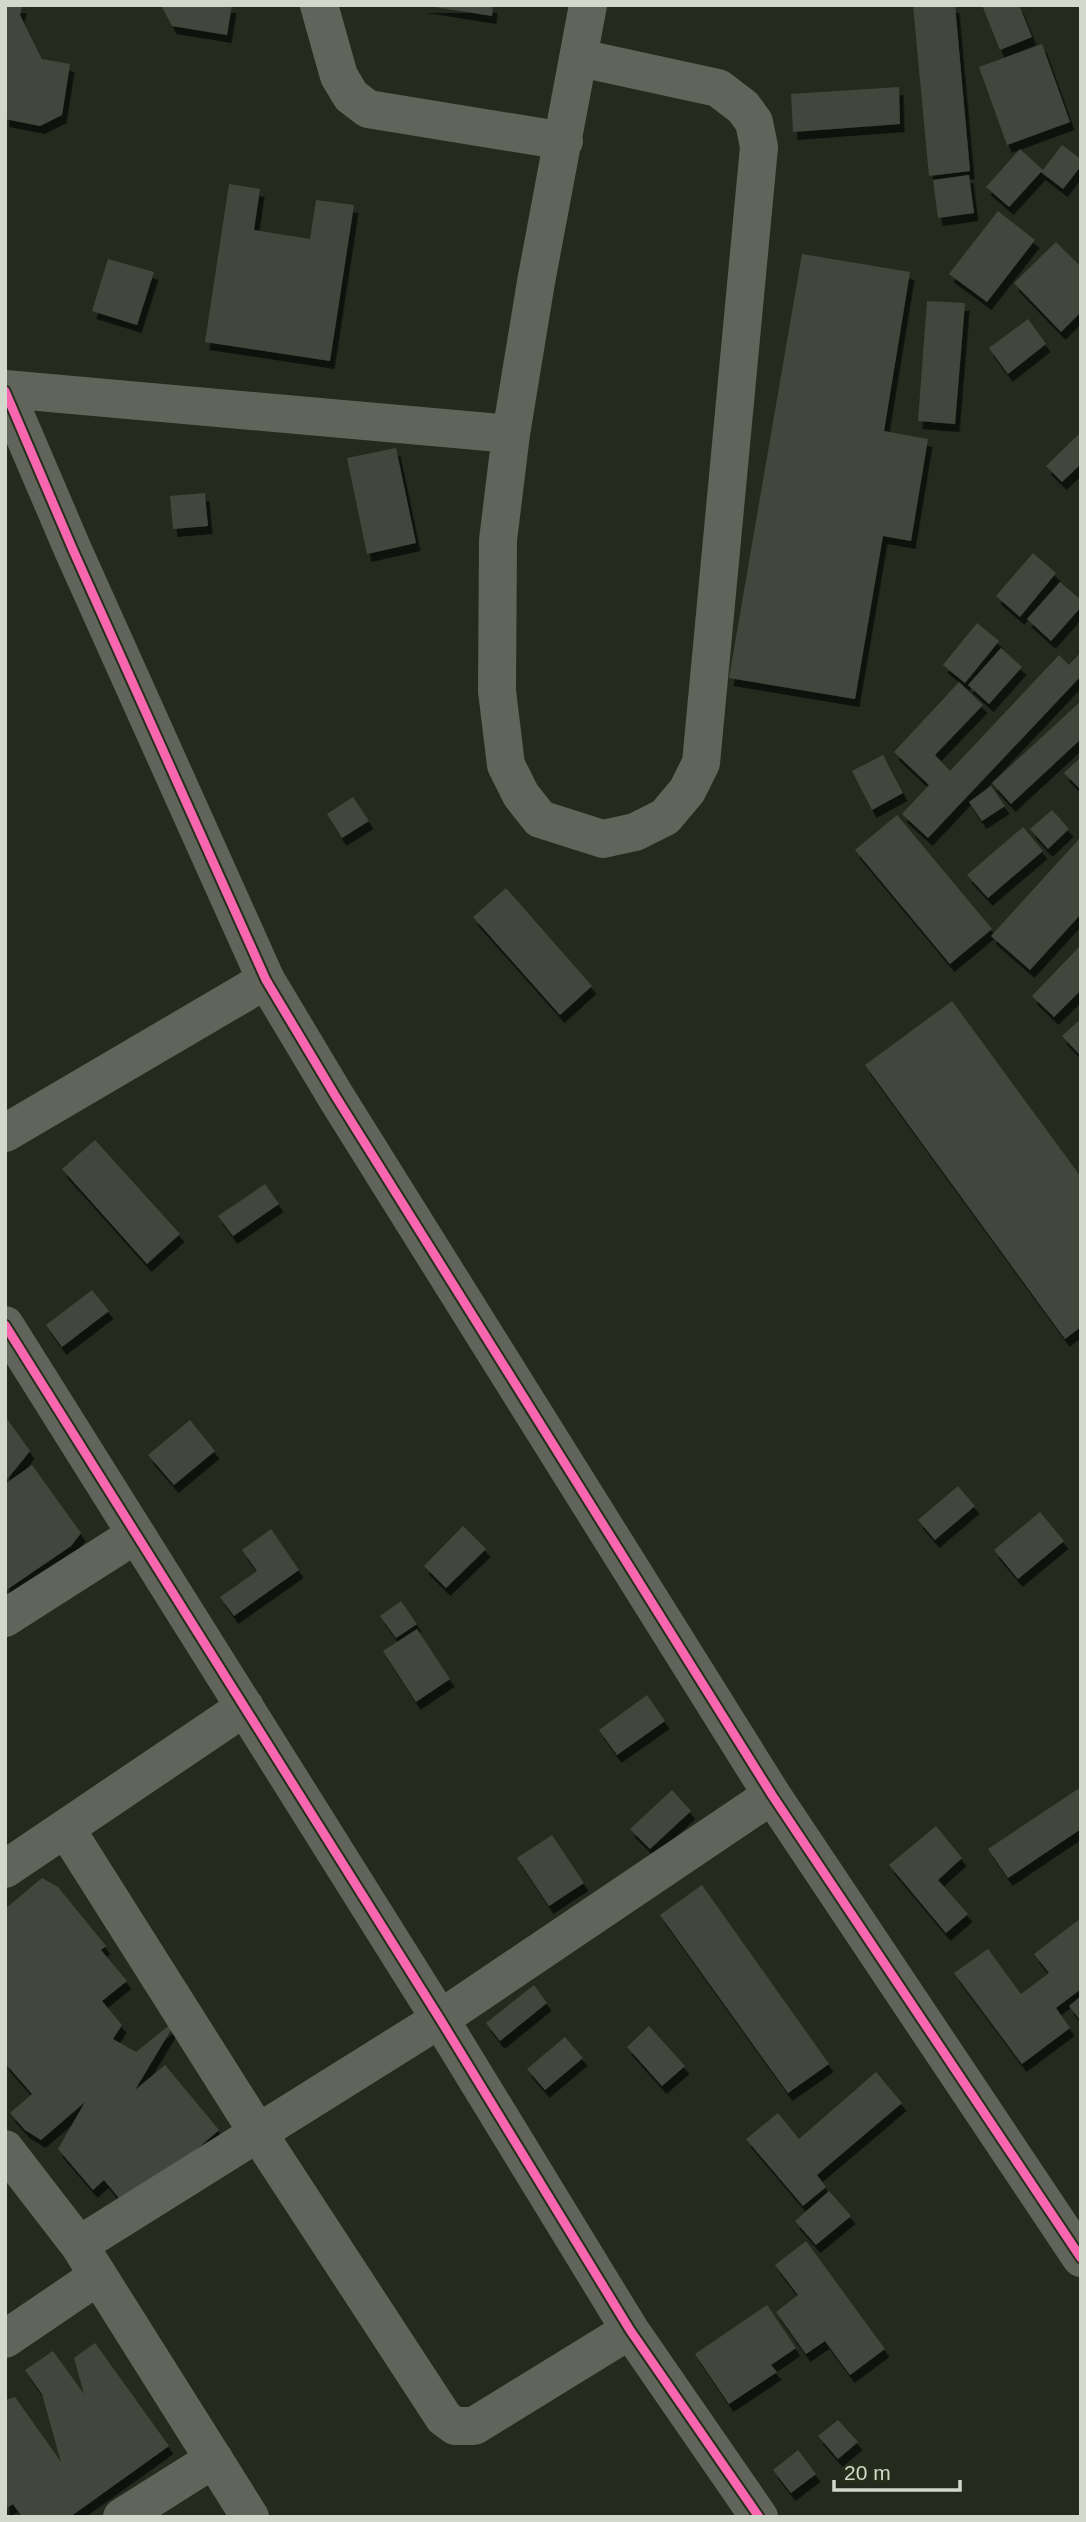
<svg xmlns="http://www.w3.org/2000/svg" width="1086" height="2522" viewBox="0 0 1086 2522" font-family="Arial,sans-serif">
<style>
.building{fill:#42463c;filter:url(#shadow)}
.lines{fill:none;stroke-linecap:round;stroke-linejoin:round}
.minor{stroke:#60645a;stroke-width:38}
.cycleway-casing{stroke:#252f1a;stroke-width:13}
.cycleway{stroke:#f766af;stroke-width:9}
</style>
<defs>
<filter id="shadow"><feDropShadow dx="4.5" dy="8" stdDeviation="0" flood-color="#0009"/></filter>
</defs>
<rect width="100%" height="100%" fill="#252a1f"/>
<path class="building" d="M5 5H22L20 15 42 59 70 64 62 115 40 126 5 119Z
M161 5H232L227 35 172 26Z
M422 5H493L492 16Z
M913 5H955L970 171 929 176Z
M982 5H1019L1032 37 1000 50Z
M1042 44 1070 122 1007 145 979 67Z
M899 87 900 124 793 132 791 94Z
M1062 145 1081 159V166L1063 189 1041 172 1009 207 986 187 1020 149 1043 170Z
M969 175 974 213 938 218 933 180Z
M229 184 260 189 254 230 310 239 316 200 354 205 330 361 205 342Z
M998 211 1035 240 987 302 949 274Z
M1056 242 1081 267V312L1061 332 1014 283Z
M802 254 910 272 884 431 928 439 911 541 883 536 855 699 729 678Z
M108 259 154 272 137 325 92 311Z
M927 301 965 303 955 424 918 421Z
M1028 319 1046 344 1008 374 989 348Z
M1081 432V464L1062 482 1046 466Z
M396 448 416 543 367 554 347 458Z
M205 493 208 526 173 529 170 496Z
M1033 553 1056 573 1020 617 996 596Z
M1060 582 1081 600V607L1051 641 1027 619Z
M977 623 999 641 965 683 943 665Z
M1001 648 1022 667 989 704 968 685Z
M1081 652V676L928 838 902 814 929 785 894 752 959 682 983 705 935 755 950 771 1059 655 1069 665Z
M1081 701V739L1011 804 992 783Z
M883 755 903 793 872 810 852 771Z
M1081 757V790L1064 773Z
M991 786 1005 806 982 821 969 802Z
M353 797 369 821 342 838 327 814Z
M1052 810 1069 829 1048 849 1030 829Z
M897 815 992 929 950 964 855 850Z
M1023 827 1043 851 988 898 967 875Z
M1081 837V914L1030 970 991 936Z
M506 888 592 986 560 1015 473 917Z
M1081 945V990L1054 1017 1032 996Z
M952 1001 1081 1177V1327L1065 1339 865 1065Z
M1081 1019V1056L1062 1036Z
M95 1140 180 1234 147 1264 62 1169Z
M265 1184 279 1204 233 1236 218 1216Z
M92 1290 109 1311 62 1347 46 1325Z
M5 1416 30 1451 5 1482Z
M190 1420 215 1451 174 1485 148 1455Z
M32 1465 81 1533 71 1546 5 1591V1484Z
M958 1486 975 1506 935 1540 918 1520Z
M1040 1512 1064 1541 1018 1579 994 1550Z
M463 1526 486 1549 446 1588 424 1566Z
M271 1529 299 1570 234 1616 220 1597 257 1571 242 1550Z
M401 1601 417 1624 396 1638 380 1616Z
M417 1629 450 1679 416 1702 383 1651Z
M647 1695 665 1721 617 1755 599 1730Z
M1081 1787V1829L1008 1878 988 1849Z
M672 1790 691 1811 650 1849 630 1829Z
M936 1826 962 1858 938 1880 968 1914 946 1933 889 1865Z
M552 1835 584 1883 549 1906 517 1858Z
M42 1878 58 1887 106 1946 101 1950 127 1981 102 2001 122 2025 113 2039 136 2052 178 2018 135 2090 165 2065 219 2130 128 2209 104 2180 93 2190 58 2149 85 2102 41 2140 25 2130 10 2113 32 2094 5 2063V1909Z
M702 1885 829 2064 788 2093 660 1915Z
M1081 1918V1989L1056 2008 1070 2028 1022 2064 954 1973 988 1949 1021 1994 1049 1973 1034 1954Z
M534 1985 547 2003 500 2041 486 2023Z
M1081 1996V2021L1069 2006Z
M649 2026 685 2066 662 2086 627 2047Z
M565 2037 583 2058 545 2090 527 2069Z
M876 2072 902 2103 817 2175 826 2187 803 2206 746 2139 778 2113 799 2139Z
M829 2191 851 2216 816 2245 795 2221Z
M806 2241 885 2349 850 2375 825 2341 806 2354 776 2312 798 2295 775 2265Z
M767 2305 796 2348 771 2365 777 2372 729 2404 695 2354Z
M95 2343 169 2446 70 2517H22L13 2504 5 2509V2400L15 2397 61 2462 42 2394 25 2370 53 2351 84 2394 74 2358Z
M838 2420 858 2442 838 2459 818 2436Z
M798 2450 816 2474 791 2493 773 2470Z"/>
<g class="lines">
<path class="minor" d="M319 5 339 76 351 96 368 109 564 141
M580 58 718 88 743 107 754 122 759 147 701 763 687 791 665 817 635 832 603 839 540 819 521 795 506 765 497 691 498 540 511 434 536 282 588 5
M5 389 511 434
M5 391 73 550 266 980 336 1097 772 1795 1081 2258
M5 1133 266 980
M5 1325 440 2019 630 2330 759 2517
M5 1618 135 1535
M66 1829 258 2133 444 2418 455 2426H474L630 2330
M5 1869 245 1707
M5 2149 79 2245 250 2517
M79 2245 440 2019 772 1795
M5 2339 98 2276
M122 2517 214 2459"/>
<defs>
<path id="cycleway" d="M5 391 73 550 266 980 336 1097 772 1795 1081 2258
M5 1325 440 2019 630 2330 759 2517"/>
</defs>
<use href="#cycleway" class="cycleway-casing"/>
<use href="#cycleway" class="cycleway"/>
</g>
<rect width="1086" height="2522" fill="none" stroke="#d2d9cc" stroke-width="14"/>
<path d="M834 2480v10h126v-10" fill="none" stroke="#d2d9cc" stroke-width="3.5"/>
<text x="844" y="2480" font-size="21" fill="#d2d9cc" stroke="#252f1a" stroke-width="5" paint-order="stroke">20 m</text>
</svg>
